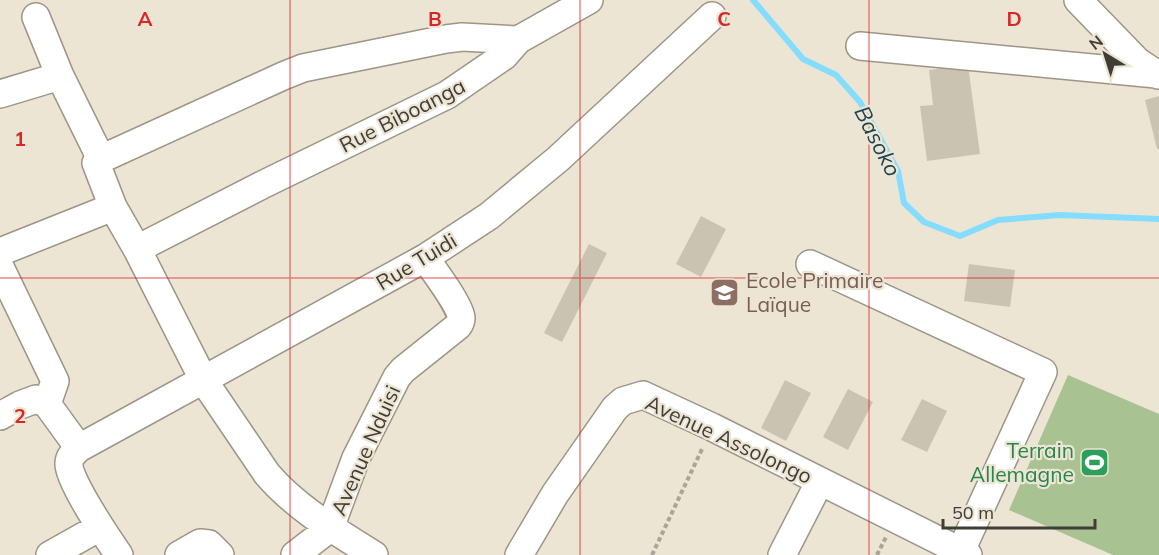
<svg xmlns="http://www.w3.org/2000/svg" width="1159" height="555" viewBox="0 0 1159 555" font-family="Mulish,sans-serif">
<style>
.green{fill:#a8c391}
.lines{fill:none;stroke-linecap:round;stroke-linejoin:round}
.stream{stroke:#84ddfe;stroke-width:6}
.building{fill:#cbc3b2}
.minor-casing{stroke:#9d9585;stroke-width:30}
.path{stroke:#aba598;stroke-width:4;stroke-dasharray:4.5 3;stroke-linecap:butt}
.minor{stroke:#fff;stroke-width:27}
.grid{fill:none;stroke:#d62828;stroke-width:1.5;stroke-opacity:0.55}
.labels{text-anchor:middle;dominant-baseline:central;stroke-width:4.5;stroke-linejoin:round;paint-order:stroke}
.street-label{font-size:21px;fill:#403d36;stroke:#ede5d4}
.education-label{font-size:21px;fill:#785e54;stroke:#ede5d4;text-anchor:start}
.leisure-label{font-size:21px;fill:#27864d;stroke:#ede5d4;text-anchor:end}
.water-label{font-size:22px;font-style:italic;fill:#1b4351;stroke:#ede5d4}
.grid-label{font-size:20px;text-anchor:middle;font-weight:bold;fill:#d62828;stroke:#ede5d4;stroke-width:4.5;stroke-linejoin:round;paint-order:stroke}
</style>
<rect width="100%" height="100%" fill="#ede5d4"/>
<path class="green" d="M1068 375 1159 414V555H1113L1009 510Z"/>
<g class="lines">
<path class="stream" d="M753 0 803 59 836 75 860 102 898 171 904 203 924 222 960 236 998 220 1060 215 1159 219"/>
</g>
<path class="building" d="M968 65 980 154 927 161 920 106 933 105 929 70Z
M1159 96V149H1157L1145 100Z
M701 216 726 229 701 277 676 264Z
M589 244 607 253 562 342 544 333Z
M969 264 1015 270 1010 307 964 301Z
M785 380 811 393 786 441 761 428Z
M848 389 873 402 848 450 823 437Z
M922 399 947 411 927 452 901 440Z"/>
<g class="lines">
<defs>
<path id="minor" d="M1078 0 1137 61 1158 75
M36 17 60 76
M860 46 1156 74
M0 94 60 76 101 159
M137 249 264 184 447 95 504 56 518 40 589 0
M0 252 113 207
M810 264 1043 372 959 555
M0 267 55 381 47 404
M0 416 20 405 36 399 47 404 79 448
M50 555 100 527
M119 555C108 539 68 480 69 464 69 456 74 453 79 448L425 258 489 216 558 159 712 16
M179 555 200 543 209 544 220 555
M295 555 330 528 356 458 397 377 403 370 458 326C460 323 461 322 461 318 461 307 433 269 425 258
M374 555C336 531 296 508 267 474L204 381 137 249 113 207 96 163 101 159 283 76 303 68 446 39 462 37 518 40
M519 555 555 494 615 408 623 401 643 395 712 427 968 555
M782 555 820 481"/>
</defs>
<use href="#minor" class="minor-casing"/>
<path class="path" d="M652 555 703 447
M877 555 886 537"/>
<use href="#minor" class="minor"/>
</g>
<path class="grid" d="M290 0V555M580 0V555M869 0V555M0 278H1159"/>
<defs>
<symbol id="school-square" viewBox="-11 -11 22 22"><rect x="-9" y="-9" width="18" height="18" rx="4" fill="#8d6e63" stroke="#ede5d4"/><path d="M0-5L7-2L0 1L-7-2ZM-4 1L0 2.5L4 1V4Q0 6-4 4Z" fill="#fff"/></symbol>
<symbol id="stadium-square" viewBox="-11 -11 22 22"><rect x="-9" y="-9" width="18" height="18" rx="4" fill="#2e9e5b" stroke="#ede5d4"/><path d="M0-5a6.5 5 0 1 0 0 10a6.5 5 0 1 0 0-10ZM-3.5-1.8h7v3.6h-7Z" fill="#fff"/></symbol>
</defs>
<g fill-rule="evenodd">
<use href="#school-square" x="708" y="276" width="33" height="33"/>
<use href="#stadium-square" x="1078" y="446" width="33" height="33"/>
</g>
<g class="labels">
<g class="street-label">
<text transform="translate(402 115) rotate(-27)">Rue Biboanga</text>
<text transform="translate(416 261) rotate(-31)">Rue Tuidi</text>
<text transform="translate(729 439) rotate(25)">Avenue Assolongo</text>
<text transform="translate(365 450) rotate(-66)">Avenue Nduisi</text>
</g>
<g class="education-label">
<text x="746" y="280">Ecole Primaire<tspan x="746" dy="24">Laïque</tspan></text>
</g>
<g class="leisure-label">
<text x="1074" y="450">Terrain<tspan x="1074" dy="24">Allemagne</tspan></text>
</g>
<g class="water-label">
<text transform="translate(878 141) rotate(63)">Basoko</text>
</g>
</g>
<g class="grid-label">
<text x="145" y="26">A</text>
<text x="435" y="26">B</text>
<text x="724" y="26">C</text>
<text x="1014" y="26">D</text>
<text x="20" y="146">1</text>
<text x="20" y="423">2</text>
</g>
<g transform="translate(1105 54) rotate(322)" stroke="#ede5d4" stroke-width="4.5" paint-order="stroke">
<path d="M0-4.5L10 22L0 15L-10 22Z" fill="#403d36"/>
<text y="-9" font-size="16" font-weight="bold" text-anchor="middle" fill="#403d36">N</text>
</g>
<path d="M943 519v9h152v-9" fill="none" stroke="#403d36" stroke-width="3"/>
<text x="952" y="519" font-size="18" fill="#403d36" stroke="#ede5d4" stroke-width="4.5" paint-order="stroke">50 m</text>
</svg>
